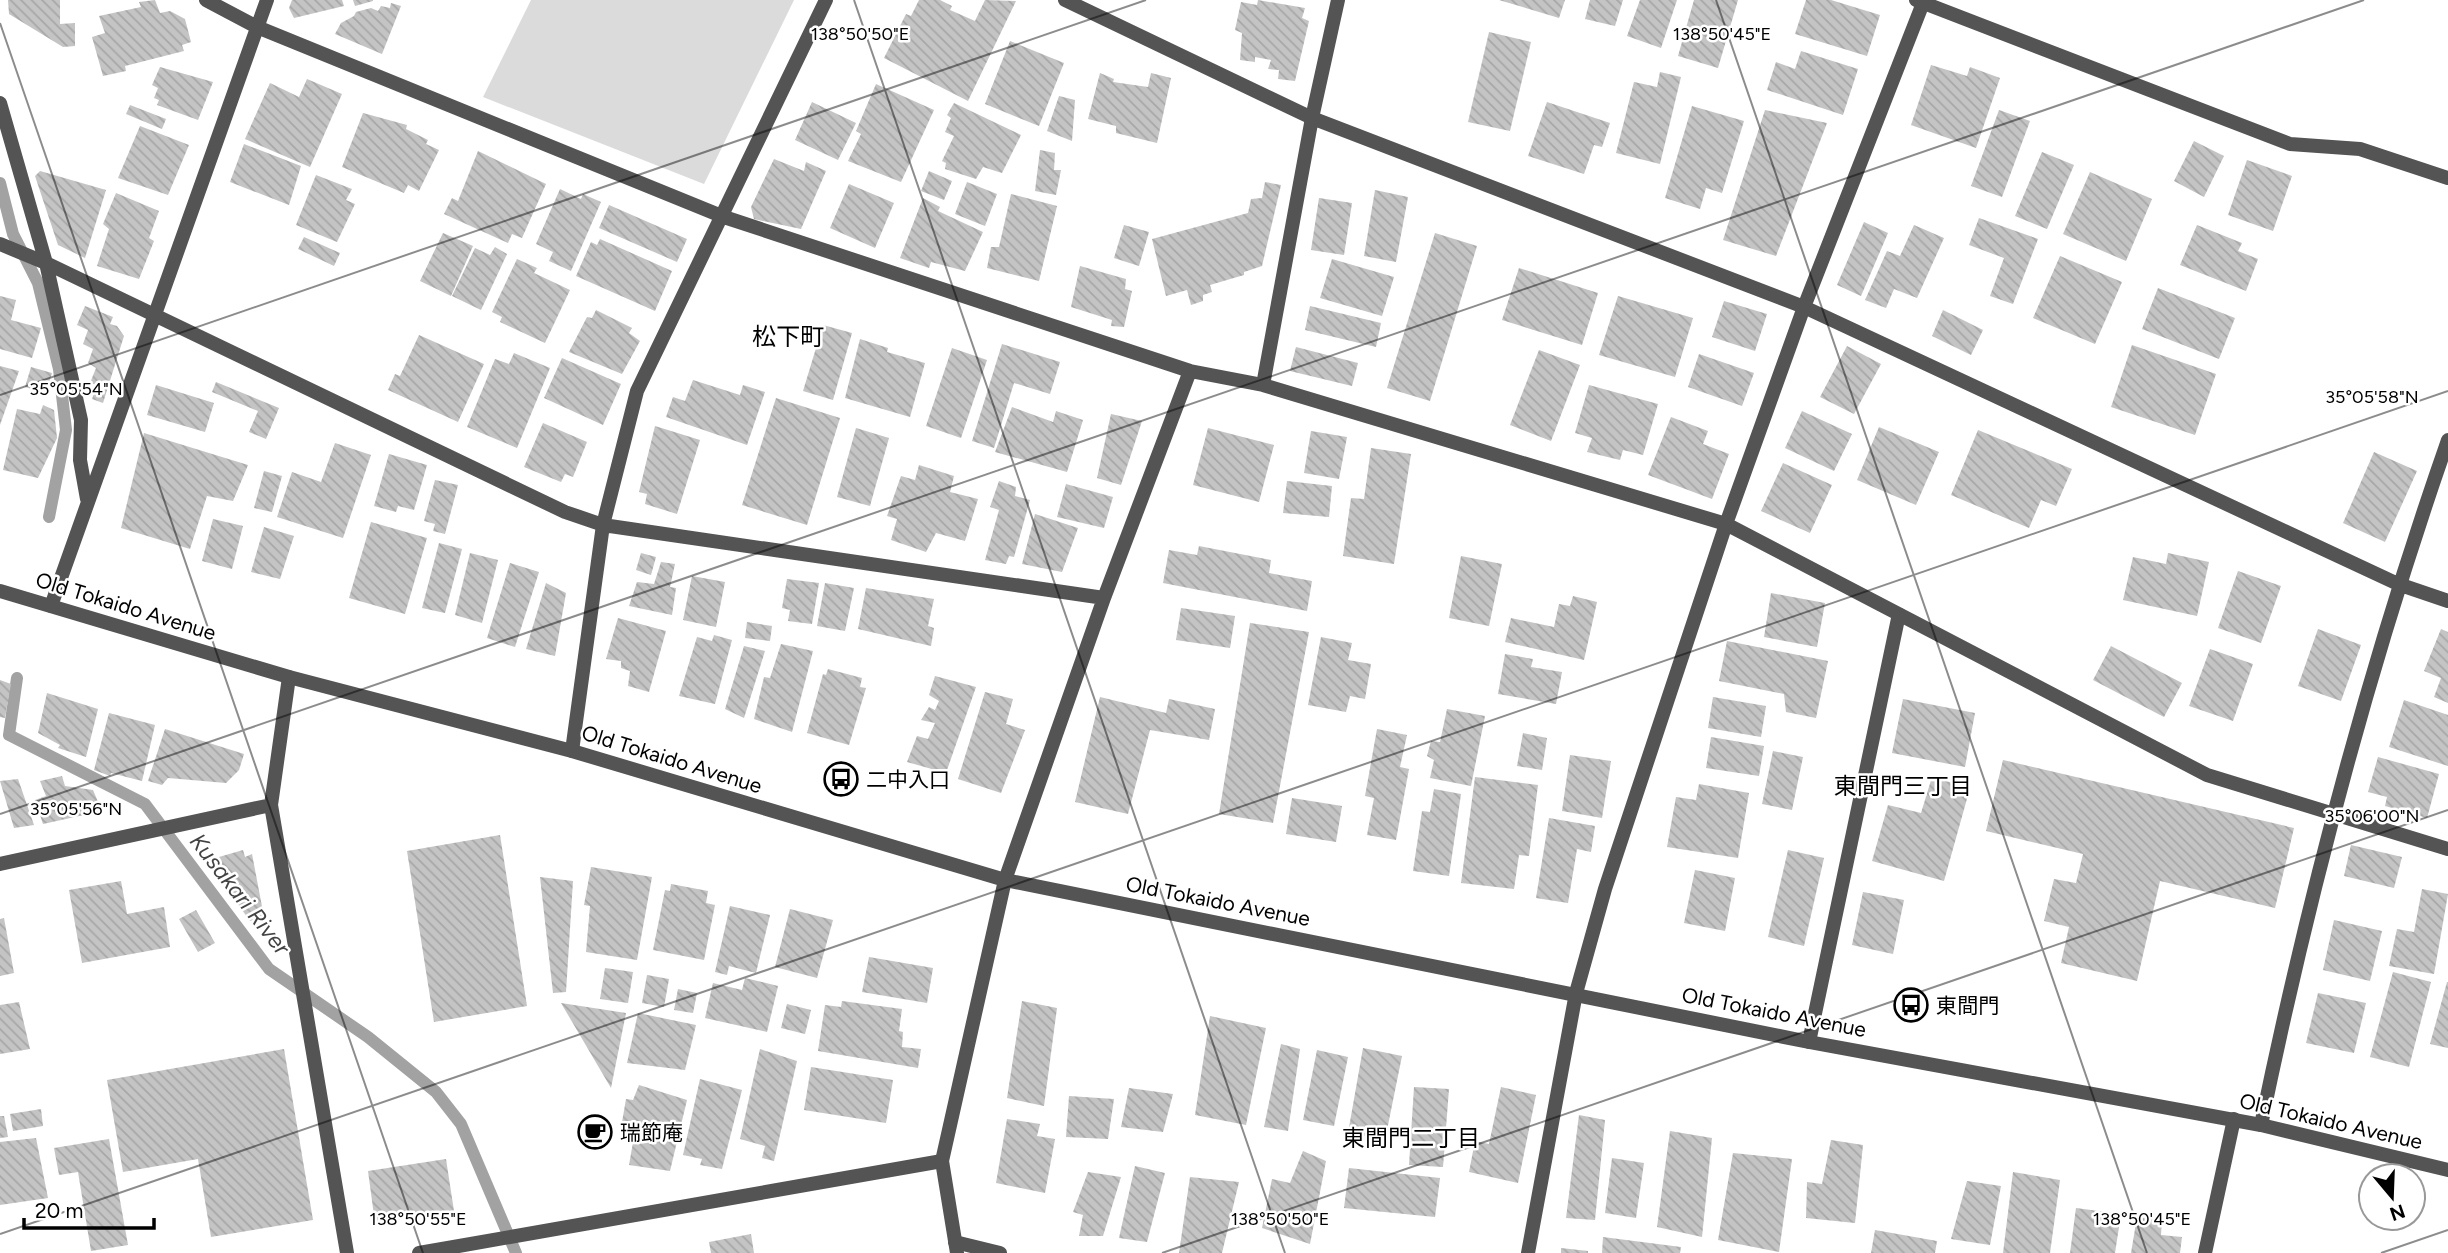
<svg xmlns="http://www.w3.org/2000/svg" width="2448" height="1253" viewBox="0 0 2448 1253" font-family="Figtree,'Noto Sans JP',sans-serif">
<style>
.garden{fill:#dbdbdb}
.lines{fill:none;stroke-linecap:round;stroke-linejoin:round}
.stream{stroke:#a2a2a2;stroke-width:12}
.building{fill:url(#building-back-hatch)}
.minor{stroke:#545454;stroke-width:14}
.tertiary{stroke:#545454;stroke-width:14}
.ticks{fill:none;stroke:#000;stroke-width:2;stroke-opacity:0.45}
.labels{text-anchor:middle;dominant-baseline:central;stroke-width:5;stroke-linejoin:round;paint-order:stroke}
.street-label{font-size:21px;fill:#000;stroke:#fff}
.poi-label{font-size:21px;fill:#000;stroke:#fff;text-anchor:start}
.neighbourhood-label{font-size:23px;fill:#000;stroke:#fff}
.water-label{font-size:23px;font-style:italic;fill:#434343;stroke:#fff}
.quarter-label{font-size:24px;fill:#000;stroke:#fff}
.ticks-label{font-size:18px;text-anchor:middle;fill:#000;stroke:#fff;stroke-width:5;stroke-linejoin:round;paint-order:stroke}
</style>
<defs>
<pattern id="building-back-hatch" width="6" height="6" patternUnits="userSpaceOnUse" patternTransform="scale(1.75)"><rect width="6" height="6" fill="#c4c4c4"/><path d="M-1 5l2 2M0 0l6 6M5-1l2 2" fill="none" stroke="#a7a7a7"/></pattern>
</defs>
<rect width="100%" height="100%" fill="#fff"/>
<path class="garden" d="M531 0H794L704 184 483 97Z"/>
<g class="lines">
<path class="stream" d="M0 183 13 234 38 283 59 369 66 430 49 517
M17 678 9 735 145 804 269 969 368 1037 436 1092 461 1124 516 1253"/>
</g>
<path class="building" d="M8 0H60V24L75 23V46L63 47 9 14Z
M155 0 160 13 170 11 185 19 191 42 182 45 184 51 125 66 126 71 103 76 92 37 105 33 99 16 141 7 139 2Z
M292 0H342L344 6 294 18 289 8Z
M353 0H373V1L355 6Z
M919 0H940L952 6 950 10 975 21 985 0 1016 1 968 101 884 58 906 14 911 16Z
M1258 0 1305 8 1302 18 1309 21 1295 81 1278 79 1279 70 1268 69 1271 60 1255 57V62L1240 60 1242 33 1235 30 1241 2 1257 5Z
M1499 0H1565L1559 18Z
M1590 0H1623L1615 26 1585 19Z
M1640 0H1677L1661 48 1627 36Z
M1694 0H1738L1718 68 1678 56Z
M1806 0H1831L1880 15 1867 56 1795 34Z
M391 3 401 6 382 54 335 34 341 23 354 16 356 12 371 8 378 11 381 6 390 8Z
M1489 32 1531 42 1510 131 1468 122Z
M1010 41 1064 63 1039 126 985 104Z
M1801 51 1858 69 1843 115 1767 90 1776 62 1795 69Z
M1931 65 1967 76 1970 67 2000 78 1976 148 1911 125Z
M160 67 213 82 198 120 157 105 159 100 154 98 158 88 152 85Z
M1660 72 1681 77 1660 164 1616 153 1634 82 1657 87Z
M1100 73 1114 79 1113 82 1148 87 1151 73 1171 78 1157 143 1116 133V126L1088 119Z
M307 79 342 94 310 167 245 139 270 83 299 97Z
M876 84 934 110 901 182 848 161 861 134 856 131Z
M1059 96 1075 100 1072 141 1047 131Z
M812 102 856 123 838 160 795 140Z
M1547 102 1610 123 1602 147 1594 145 1584 174 1528 156Z
M954 103 1021 135 1002 173 983 167 976 179 945 169 946 163 942 161 954 136 945 132 951 118 947 115Z
M130 105 166 119 162 129 126 114Z
M1692 106 1744 121 1722 193 1706 188 1700 209 1665 198Z
M1765 110 1827 123 1776 256 1723 240Z
M1999 110 2030 121 2002 197 1971 186Z
M363 113 407 125 406 129 428 140 426 144 439 150 419 191 408 185 404 193 342 167Z
M140 126 189 145 168 195 118 178Z
M2194 141 2224 156 2204 197 2174 181Z
M244 144 301 166 289 205 230 182Z
M1040 150 1055 153 1054 170H1061L1056 195 1035 191Z
M478 151 546 184 522 238 512 234 508 243 444 214 452 198 458 201Z
M2042 152 2074 165 2047 229 2015 216Z
M774 159 804 171 806 162 826 171 801 229 754 219 751 207Z
M2247 160 2292 176 2273 231 2228 215Z
M40 171 106 190 85 258 58 245 35 176Z
M929 171 952 181 944 200 921 191Z
M2090 172 2152 199 2126 261 2063 234Z
M316 175 352 189 346 200 355 204 337 242 296 225Z
M967 182 997 194 985 226 955 214Z
M1265 182 1281 185 1262 266 1244 272V275L1210 285 1212 292 1203 295V301L1191 305 1187 290 1166 296 1152 239 1248 213 1251 199 1262 198Z
M849 184 894 203 875 248 830 228Z
M560 189 581 199 583 194 601 202 571 271 549 261 553 252 536 244Z
M1375 190 1408 197 1396 262 1364 256Z
M116 193 159 211 149 238 154 241 139 279 97 266 109 229 103 224Z
M1011 194 1057 206 1039 281 987 268 991 247H999Z
M923 198 940 207 938 211 983 232 965 271 931 262 929 268 900 258Z
M1319 198 1352 203 1344 255 1311 250Z
M609 205 687 239 677 262 599 228Z
M1979 218 2038 239 2013 304 1990 296 2004 258 1969 245Z
M1864 222 1888 233 1861 296 1837 285Z
M1124 225 1149 232 1139 266 1114 258Z
M1914 225 1944 238 1917 298 1894 289 1886 308 1865 300 1887 251 1900 256Z
M2197 225 2242 243 2238 251 2258 259 2246 291 2180 265Z
M443 233 473 246 451 296 420 281Z
M1435 233 1477 246 1430 401 1387 388Z
M304 237 340 253 334 266 298 249Z
M600 239 672 271 655 311 576 276 591 242 597 245Z
M495 247 507 254 481 310 452 296 475 248 490 255Z
M2060 256 2122 282 2095 344 2033 318Z
M517 259 537 268 534 273 570 290 545 343 500 322 502 317 492 312Z
M1332 259 1394 277 1382 316 1320 298Z
M1080 266 1126 279 1125 289 1132 291 1124 327 1111 326 1112 320 1071 307Z
M1519 268 1598 293 1582 345 1502 320Z
M2158 288 2235 318 2219 359 2142 329Z
M0 296 16 300 11 320 41 328 32 358 0 349Z
M1618 296 1693 318 1675 377 1599 355Z
M1724 301 1767 314 1755 351 1712 337Z
M85 306 113 317 110 324 117 326 124 336 103 403 92 399 97 385 90 383 96 368 88 363 93 349 83 344 88 330 77 325Z
M1310 306 1381 323 1376 347 1305 330Z
M596 310 632 328 629 333 640 341 622 374 569 352 587 317 592 318Z
M1943 310 1983 330 1971 355 1932 336Z
M823 325 852 333 833 400 803 391Z
M419 335 484 364 458 422 388 390 395 374 400 376Z
M860 339 888 348 887 352 925 363 910 417 845 398Z
M1002 344 1060 362 1050 394 1014 383 994 448 972 441Z
M2132 345 2216 374 2195 435 2111 407Z
M1847 346 1881 364 1854 414 1820 397Z
M1296 347 1358 363 1352 386 1290 371Z
M952 348 987 360 961 438 926 426Z
M1539 350 1580 365 1551 441 1510 425Z
M514 353 550 368 517 448 467 427 495 359 509 364Z
M1699 354 1754 373 1742 406 1688 387Z
M562 358 621 384 603 425 544 398Z
M0 366 19 371 0 425Z
M31 367 52 373 46 393 25 387Z
M693 380 740 395 743 385 765 392 747 445 666 417 673 397 685 401Z
M216 382 279 408 266 439 249 432 258 411 212 392Z
M156 385 214 403 205 432 147 415Z
M1589 385 1658 404 1643 455 1623 450 1620 460 1587 452 1592 438 1575 433Z
M776 398 840 418 807 525 742 505Z
M43 405 54 410 57 438 38 478 3 470 17 409 40 414Z
M1012 407 1053 422 1056 411 1083 420 1067 472 995 452Z
M1802 411 1852 434 1834 471 1785 448Z
M1111 414 1142 421 1121 485 1097 478Z
M1671 417 1708 431 1703 444 1729 454 1712 499 1648 475Z
M543 423 587 442 573 477 565 474 561 482 524 467Z
M655 426 700 440 677 514 645 504 647 494 639 492Z
M1879 427 1939 452 1916 505 1857 480Z
M856 428 889 438 870 506 837 497Z
M1208 428 1274 445 1259 502 1193 485Z
M1978 430 2072 469 2056 506 2041 500 2029 528 1951 495Z
M1311 431 1347 437 1339 479 1304 473Z
M144 433 248 465 233 501 207 496 190 549 121 528Z
M335 443 371 455 343 538 277 517 292 472 321 482Z
M1371 448 1411 454 1394 564 1343 556 1351 498 1364 499Z
M2374 452 2417 471 2385 542 2343 523Z
M389 454 427 465 414 510 398 506 396 512 374 506Z
M1783 463 1832 485 1810 533 1761 511Z
M919 465 954 476 950 492 978 499 965 541 936 533 926 552 891 540 897 519 887 516 901 476 915 480Z
M264 471 282 476 272 512 254 508Z
M435 480 458 485 445 534 433 531 435 524 424 521Z
M999 481 1016 487 1015 496 1030 500 1014 557 1009 556 1006 564 985 560 999 510 990 507Z
M1287 481 1332 486 1329 517 1283 513Z
M1066 484 1113 497 1104 528 1057 517Z
M1035 514 1078 528 1062 572 1022 564Z
M213 519 243 526 232 569 202 561Z
M371 522 427 538 405 614 349 598Z
M264 527 294 536 280 579 251 572Z
M439 543 462 549 445 613 422 608Z
M1199 546 1271 560 1269 573 1312 581 1307 611 1163 583 1169 550 1197 555Z
M470 553 498 560 482 623 455 615Z
M641 553 656 557 651 575 636 570Z
M2168 553 2209 562 2197 616 2123 600 2133 557 2166 564Z
M1461 556 1502 564 1489 626 1449 618Z
M661 562 675 564 670 587 676 588 672 615 629 606 637 582 654 584Z
M510 563 539 572 515 647 487 638Z
M2238 571 2281 586 2261 643 2218 628Z
M692 576 725 582 716 627 683 620Z
M787 579 819 583 812 624 788 621 790 610 782 608Z
M546 583 566 593 555 656 526 649Z
M825 583 854 588 845 631 817 626Z
M866 588 934 599 928 626 934 628 931 646 858 629Z
M1771 593 1825 603 1817 647 1764 637Z
M1573 596 1597 602 1584 660 1505 642 1511 618 1554 627 1559 604 1570 606Z
M1181 608 1235 616 1230 648 1176 640Z
M618 618 666 631 649 692 628 686 630 671 621 668V661L606 659Z
M747 622 772 626 770 641 745 638Z
M1250 623 1309 632 1273 823 1219 814Z
M2318 629 2361 645 2341 701 2298 686Z
M2441 629 2448 632V703L2434 697 2441 678 2424 671Z
M714 635 732 640 715 704 679 696 697 637 712 641Z
M1321 637 1352 643 1348 660 1371 664 1365 699 1350 696 1346 712 1308 705Z
M1727 641 1828 661 1816 718 1786 712 1784 694 1719 681Z
M781 644 813 651 792 732 754 719 764 677 770 678Z
M744 646 765 651 744 718 725 709Z
M2111 646 2182 683 2164 717 2093 680Z
M2210 649 2253 664 2233 721 2189 706Z
M1505 654 1533 659 1531 667 1562 672 1556 704 1498 694Z
M828 669 862 678 860 687 866 688 849 745 807 733 823 674 826 675Z
M935 676 976 687 946 773 907 762 917 736 928 739 935 723 921 720 929 707 935 710 939 701 929 695Z
M0 680 11 684 5 718 0 717Z
M985 692 1013 699 1006 724 1025 730 1001 793 958 779Z
M47 693 98 709 86 757 58 748 60 745 38 733Z
M1100 697 1166 713 1169 699 1215 709 1209 740 1150 730 1128 814 1075 802Z
M1713 697 1766 706 1761 737 1708 728Z
M1903 699 1975 713 1965 767 1892 753Z
M2404 700 2448 715V766L2389 747Z
M1447 709 1485 716 1471 786 1430 778 1434 760 1427 756 1431 741 1440 742Z
M109 713 155 725 142 781 111 773 110 776 94 770Z
M165 729 244 754 239 770 226 783 168 778 162 785 148 781Z
M1377 729 1407 735 1400 767 1409 769 1396 840 1367 835 1374 798 1365 796Z
M1523 733 1547 738 1542 770 1517 766Z
M1711 737 1764 746 1759 776 1706 768Z
M1773 751 1803 757 1792 810 1762 804Z
M1570 755 1611 761 1602 818 1562 811Z
M2378 757 2439 774 2427 818 2385 806 2387 797 2368 792Z
M2003 760 2294 828 2275 908 2160 881 2137 981 2061 963 2069 927 2044 921 2054 879 2076 883 2083 854 1986 831Z
M62 776 65 786 93 790 102 811 43 824 35 800 46 796 40 781Z
M1475 777 1538 785 1529 856 1519 855 1514 889 1461 883Z
M1932 777 1970 788 1944 881 1872 861 1888 805 1921 813Z
M18 779 34 825 14 828 0 781Z
M1699 784 1749 793 1738 858 1667 847 1676 797 1696 800Z
M1434 789 1461 794 1449 876 1413 871 1422 811 1430 812Z
M1292 798 1342 806 1336 842 1286 834Z
M1549 818 1595 826 1591 852 1577 849 1568 903 1536 898Z
M500 835 527 1006 434 1022 407 851Z
M2351 845 2402 857 2394 888 2344 876Z
M243 850 245 857 252 854 264 917 250 921 227 889 219 857Z
M1788 850 1824 858 1804 946 1768 937Z
M591 867 652 877 637 960 586 952 590 906 584 905Z
M1695 870 1735 878 1725 931 1684 923Z
M540 877 573 881 566 992 553 993Z
M121 881 127 914 164 907 170 947 82 963 69 890Z
M671 884 708 891 706 903 715 905 704 960 653 950 665 890 670 891Z
M2422 889 2448 894 2434 974 2389 966 2397 929 2414 932Z
M1863 892 1904 900 1893 954 1852 945Z
M730 906 770 915 756 973 729 966 727 975 715 972Z
M790 909 833 920 817 978 775 967Z
M196 910 215 943 198 952 179 919Z
M4 918 14 973 0 976V919Z
M2334 920 2382 931 2370 981 2323 970Z
M869 957 933 968 927 1003 862 992Z
M605 968 633 972 628 1003 600 999Z
M2393 972 2431 982 2409 1067 2370 1057Z
M647 975 669 979 664 1007 642 1003Z
M745 978 778 986 767 1032 705 1018 713 983 742 990Z
M2447 982H2448V1048L2430 1044Z
M678 989 697 993 693 1013 674 1010Z
M2318 993 2366 1003 2354 1053 2306 1043Z
M842 1001 902 1009 899 1031 903 1032 902 1047 921 1049 918 1068 818 1051 825 1005 841 1007Z
M1022 1001 1057 1008 1044 1106 1007 1098Z
M19 1002 30 1049 0 1054V1005Z
M561 1003 626 1013 611 1088Z
M787 1004 811 1010 805 1034 781 1028Z
M638 1013 696 1025 685 1070 627 1063Z
M1210 1016 1266 1028 1246 1125 1195 1115Z
M1281 1044 1300 1049 1288 1131 1264 1127Z
M1363 1048 1402 1056 1385 1140 1348 1133Z
M284 1049 313 1220 211 1237 198 1159 123 1172 107 1080Z
M760 1049 797 1061 774 1161 762 1158 765 1146 740 1139Z
M1317 1050 1348 1057 1334 1126 1303 1120Z
M811 1067 893 1080 886 1123 804 1110Z
M700 1079 742 1090 722 1169 700 1165 702 1159 683 1155Z
M639 1085 687 1100 670 1171 629 1165 635 1131 621 1128 626 1099 633 1100Z
M1414 1087 1449 1089 1443 1167 1409 1165Z
M1501 1087 1536 1095 1518 1183 1469 1172 1475 1141 1489 1144Z
M1129 1088 1173 1094 1163 1132 1121 1127Z
M1069 1096 1114 1099 1108 1139 1066 1137Z
M41 1109 43 1126 13 1131 10 1114Z
M1579 1115 1605 1120 1595 1220 1566 1218Z
M0 1116H4L8 1137 0 1138Z
M1007 1119 1040 1124 1037 1136 1055 1139 1045 1193 996 1183Z
M1670 1131 1712 1138 1702 1237 1657 1227Z
M36 1138 48 1198 0 1205V1142Z
M109 1139 128 1245 91 1251 78 1172 59 1175 54 1148Z
M1831 1140 1863 1145 1855 1223 1806 1218 1807 1182 1822 1184Z
M1303 1151 1326 1161 1310 1244 1262 1228 1272 1179 1290 1183Z
M1733 1153 1792 1159 1779 1252 1718 1240Z
M1612 1158 1644 1163 1636 1218 1605 1213Z
M446 1159 454 1211 375 1223 368 1171Z
M1135 1166 1165 1173 1147 1242 1119 1238Z
M1349 1168 1440 1178 1435 1217 1344 1208Z
M1088 1172 1121 1177 1103 1236H1079L1083 1215 1073 1212Z
M2013 1172 2060 1180 2050 1253H2003Z
M1190 1177 1239 1182 1222 1253H1179Z
M1967 1181 2001 1186 1990 1245 1951 1239Z
M2076 1208 2121 1214 2115 1253H2070Z
M2137 1217 2162 1220 2161 1235 2182 1237 2180 1253H2131Z
M1875 1230 1937 1241 1935 1253H1871Z
M751 1234 754 1253H711L709 1242Z
M1603 1237 1681 1247 1680 1253H1602Z
M1561 1248 1588 1251V1253H1561Z"/>
<g class="lines">
<path class="minor" d="M206 0 257 27 724 217 1190 371 1263 385 1726 524 2207 775 2448 849
M1065 0 1312 118 1804 307 2398 584 2448 601
M1916 0 2290 144 2360 149 2448 178
M0 103 46 263 81 420 80 460 87 499
M0 244 46 263 565 512 603 525 1104 598
M1263 385 1312 118 1338 0
M51 606 267 0
M289 677 271 805 347 1253
M572 751 603 525 637 391 826 0
M0 864 271 805
M1005 880 1104 598 1190 371
M1809 1042 1899 614
M2261 1125C2309 893 2370 663 2448 440
M955 1242 1000 1253
M419 1253 942 1161
M1528 1253 1576 993 1605 889 1726 524 1804 307 1923 3
M2205 1253 2234 1119"/>
<path class="tertiary" d="M0 591 289 677 572 751 1005 880 1809 1042 2261 1125 2448 1170
M957 1253 942 1161 1005 880"/>
</g>
<path class="ticks" d="M854 0 1285 1253M1716 0 2147 1253M0 23 423 1253M0 395 1146 0M0 814 2364 0M0 1234 2448 391M1162 1253 2448 810M2381 1253 2448 1230"/>
<defs>
<symbol id="bus-ring" viewBox="-11 -11 22 22"><circle r="9.5" fill="#fff" stroke="#000" stroke-width="1.5"/><path d="M-5-6H5V4H4V6H2V4H-2V6H-4V4H-5ZM-3.5-4V0h7V-4ZM-3.5 1.2v1.5H-2V1.2ZM2 1.2v1.5H3.5V1.2Z" fill="#000"/></symbol>
<symbol id="cafe-ring" viewBox="-11 -11 22 22"><circle r="9.5" fill="#fff" stroke="#000" stroke-width="1.5"/><path d="M-5.5-4.5H6V0H3Q3 3.5 0 3.5H-2.5Q-5.5 3.5-5.5 0ZM3-3.2v2h1.7v-2ZM-6 4.5H4V6H-6Z" fill="#000"/></symbol>
</defs>
<g fill-rule="evenodd">
<use href="#bus-ring" x="822" y="760" width="38" height="38"/>
<use href="#bus-ring" x="1892" y="986" width="38" height="38"/>
<use href="#cafe-ring" x="576" y="1113" width="38" height="38"/>
</g>
<g class="labels">
<g class="street-label">
<text transform="translate(126 606) rotate(17)">Old Tokaido Avenue</text>
<text transform="translate(672 759) rotate(17)">Old Tokaido Avenue</text>
<text transform="translate(1218 901) rotate(11)">Old Tokaido Avenue</text>
<text transform="translate(1774 1012) rotate(11)">Old Tokaido Avenue</text>
<text transform="translate(2331 1121) rotate(13)">Old Tokaido Avenue</text>
</g>
<g class="poi-label">
<text x="866" y="779">二中入口</text>
<text x="1936" y="1005">東間門</text>
<text x="620" y="1132">瑞節庵</text>
</g>
<g class="neighbourhood-label">
<text x="1903" y="786">東間門三丁目</text>
<text x="1411" y="1138">東間門二丁目</text>
</g>
<g class="water-label">
<text transform="translate(240 894) rotate(52)">Kusakari River</text>
</g>
<g class="quarter-label">
<text x="788" y="336">松下町</text>
</g>
</g>
<g class="ticks-label">
<text x="860" y="40">138°50'50"E</text>
<text x="1722" y="40">138°50'45"E</text>
<text x="76" y="395">35°05'54"N</text>
<text x="2372" y="403">35°05'58"N</text>
<text x="76" y="815">35°05'56"N</text>
<text x="2372" y="822">35°06'00"N</text>
<text x="418" y="1225">138°50'55"E</text>
<text x="1280" y="1225">138°50'50"E</text>
<text x="2142" y="1225">138°50'45"E</text>
</g>
<g transform="translate(2392 1197) rotate(161)"><circle r="33" fill="#ffffff" stroke="#999999" stroke-width="2"/>
<path d="M0-5L12 26L0 18L-12 26Z" fill="#000000"/>
<text y="-10" font-size="19" font-weight="bold" text-anchor="middle" fill="#000000">N</text>
</g>
<path d="M24 1218v10h130v-10" fill="none" stroke="#000000" stroke-width="3.5"/>
<text x="35" y="1218" font-size="21" fill="#000000" stroke="#ffffff" stroke-width="5" paint-order="stroke">20 m</text>
</svg>
